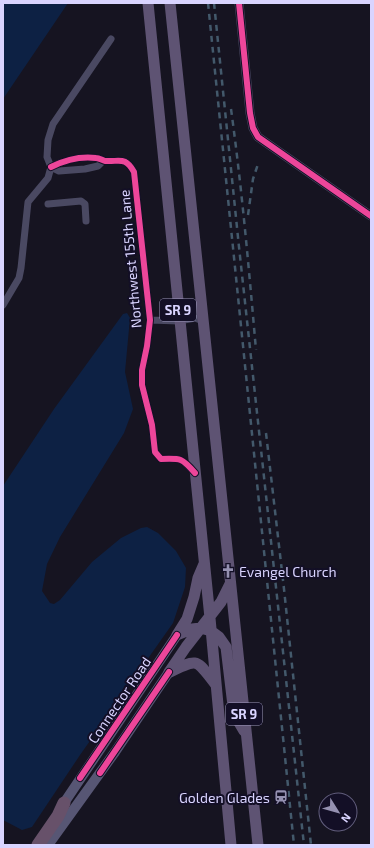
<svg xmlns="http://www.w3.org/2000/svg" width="374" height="848" viewBox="0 0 374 848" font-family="'Exo 2',sans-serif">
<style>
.water{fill:#0d2144}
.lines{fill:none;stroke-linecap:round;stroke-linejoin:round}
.minor{stroke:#4a4962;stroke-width:7}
.tertiary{stroke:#4a4962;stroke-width:9}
.secondary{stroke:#575674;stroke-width:10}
.primary{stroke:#5e5373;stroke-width:11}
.motorway{stroke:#67516a;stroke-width:13}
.rail{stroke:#43596b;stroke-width:2.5;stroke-dasharray:6 5;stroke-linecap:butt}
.cycleway-casing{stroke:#130f26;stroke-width:8}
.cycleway{stroke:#ed469a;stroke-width:6}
.labels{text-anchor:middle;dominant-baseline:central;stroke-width:4;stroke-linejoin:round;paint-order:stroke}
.shield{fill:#130f26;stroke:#9e99be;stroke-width:1}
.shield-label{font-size:13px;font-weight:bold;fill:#d9d4ff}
.street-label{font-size:14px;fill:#d9d4ff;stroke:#130f26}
.poi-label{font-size:14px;fill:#d9d4ff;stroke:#130f26;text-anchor:start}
</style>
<rect width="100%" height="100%" fill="#161421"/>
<path class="water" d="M3 3H68L3 99Z
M127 313 130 318 125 372 133 409 124 433 60 537 47 564 42 591 50 603 54 604 60 600 92 562 121 538 141 528 147 527 158 533 176 551 186 568 185 587 173 623 80 755 32 827 22 830 3 820V486L54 409 123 314Z"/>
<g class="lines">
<path class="minor" d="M51 167C65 160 80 156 96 158 99 158 102 160 105 161 120 162 125 156 134 172L150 320 147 346 142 370V385L152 425 155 452 161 459C181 458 181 458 195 473
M51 167 59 171 85 169 98 166 103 161
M48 204 81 201 85 204 86 221
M3 305 19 278 21 268 28 202 48 178 51 167 47 157 48 140 53 124 111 39
M150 320 179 321 195 318 203 321"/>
<path class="tertiary" d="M239 3 250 113 253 128 258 137 371 216"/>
<path class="secondary" d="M64 803 177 635
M48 845 115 752 169 672"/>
<path class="primary" d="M148 3 210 618 231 845
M170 3 258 845
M177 635 192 629 201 628 211 631 219 637 226 647 234 714 244 731
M177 635 187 619 194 597 198 578 204 564
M169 672 186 647 221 602 230 584
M170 672C200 657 196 660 216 685"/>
<path class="motorway" d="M38 845 58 816 64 803"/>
<path class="rail" d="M208 3 294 845
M214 3 239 247 304 845
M231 109C242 189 249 270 256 350
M248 215 253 179 258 164
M266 433 284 589 311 845"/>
<defs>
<path id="cycleway" d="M239 3 250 113 253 128 258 137 371 216
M51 167C65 160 80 156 96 158 99 158 102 160 105 161 120 162 125 156 134 172L150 320 147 346 142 370V385L152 425 155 452 161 459C181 458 182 458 195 473
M100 773 169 672
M80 778 177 635"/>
</defs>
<use href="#cycleway" class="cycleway-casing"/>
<use href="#cycleway" class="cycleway"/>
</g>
<defs>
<symbol id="church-bare" viewBox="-9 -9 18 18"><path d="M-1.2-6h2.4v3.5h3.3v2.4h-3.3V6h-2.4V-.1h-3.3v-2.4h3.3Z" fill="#9591b1" stroke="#130f26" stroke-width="2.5" paint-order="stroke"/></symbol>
<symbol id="station-bare" viewBox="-9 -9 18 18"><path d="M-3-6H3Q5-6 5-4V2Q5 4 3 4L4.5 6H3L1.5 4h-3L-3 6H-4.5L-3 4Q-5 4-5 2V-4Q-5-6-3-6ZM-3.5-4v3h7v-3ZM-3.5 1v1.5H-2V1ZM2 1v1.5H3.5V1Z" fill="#9591b1" stroke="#130f26" stroke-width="2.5" paint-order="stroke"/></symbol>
</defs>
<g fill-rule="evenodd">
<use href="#church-bare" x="218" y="561" width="20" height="20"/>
<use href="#station-bare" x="271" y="787" width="20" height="20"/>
</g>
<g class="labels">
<g class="shield">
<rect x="160" y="299" width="36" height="22" rx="3"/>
<rect x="226" y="703" width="36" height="22" rx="3"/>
</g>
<g class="shield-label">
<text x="178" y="310">SR 9</text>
<text x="244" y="714">SR 9</text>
</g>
<g class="street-label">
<text transform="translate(130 259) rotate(-95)">Northwest 155th Lane</text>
<text transform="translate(119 700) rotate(-56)">Connector Road</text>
</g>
<g class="poi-label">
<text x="239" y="571">Evangel Church</text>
<text x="270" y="797" text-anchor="end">Golden Glades</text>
</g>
</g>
<rect width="374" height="848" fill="none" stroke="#d9d4ff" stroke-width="8"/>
<g transform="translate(338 812) rotate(127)"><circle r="19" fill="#130f26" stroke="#625e7d"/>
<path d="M0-3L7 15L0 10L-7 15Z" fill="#9591b1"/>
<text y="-6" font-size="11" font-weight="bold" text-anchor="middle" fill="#d9d4ff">N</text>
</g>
</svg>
